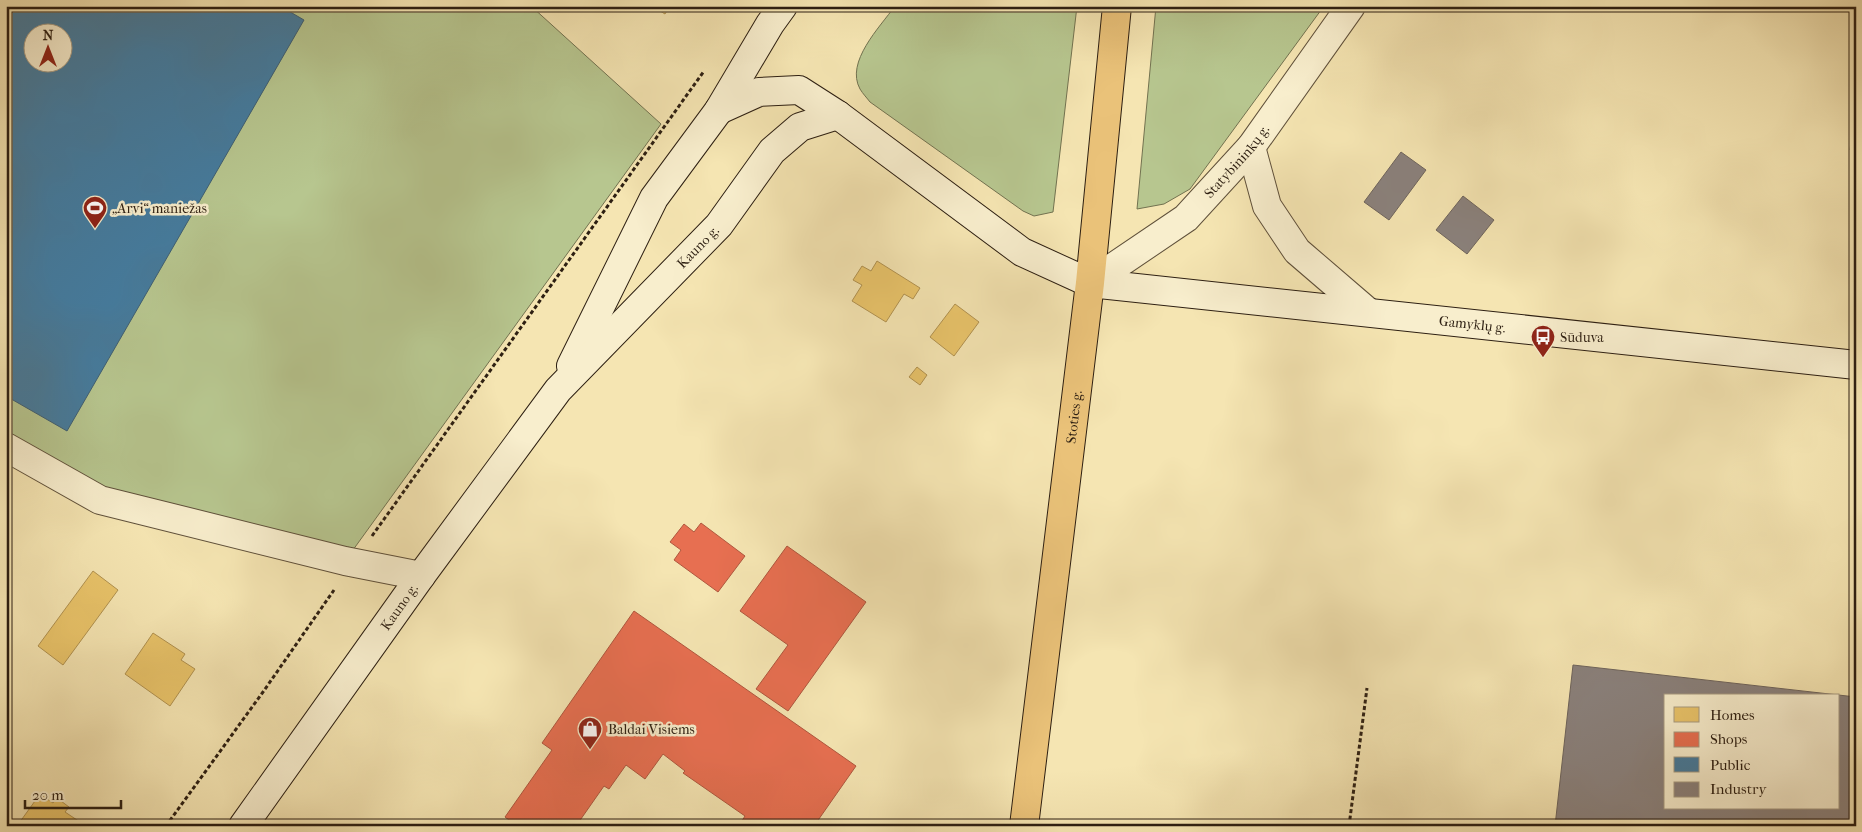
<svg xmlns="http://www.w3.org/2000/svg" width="1862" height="832" viewBox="0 0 1862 832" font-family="'IM FELL French Canon',serif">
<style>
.green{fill:#b7c68f;stroke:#727250;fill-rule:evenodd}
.homes{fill:#e9c46a;stroke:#b19250}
.shops{fill:#e76f51;stroke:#af573e}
.public{fill:#457b9d;stroke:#3e5f73;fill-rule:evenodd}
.industry{fill:#8a817c;stroke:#6e645c;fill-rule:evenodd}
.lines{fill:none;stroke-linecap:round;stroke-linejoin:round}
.minor-casing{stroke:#5f503a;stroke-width:30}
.secondary-casing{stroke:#2d1f12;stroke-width:30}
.primary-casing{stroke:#2d1f12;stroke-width:30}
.path{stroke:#2d1f12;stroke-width:3;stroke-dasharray:4 2.5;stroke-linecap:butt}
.minor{stroke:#f8eecd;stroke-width:28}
.secondary{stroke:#f8eecd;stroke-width:28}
.primary{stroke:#eac279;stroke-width:28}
.labels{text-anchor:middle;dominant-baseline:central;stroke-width:5;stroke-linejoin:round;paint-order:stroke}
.street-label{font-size:14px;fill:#2d1f12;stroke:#f8eecd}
.poi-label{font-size:14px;fill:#2d1f12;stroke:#f8eecd;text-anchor:start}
</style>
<rect width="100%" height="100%" fill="#f5e5b2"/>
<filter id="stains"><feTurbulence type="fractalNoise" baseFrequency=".004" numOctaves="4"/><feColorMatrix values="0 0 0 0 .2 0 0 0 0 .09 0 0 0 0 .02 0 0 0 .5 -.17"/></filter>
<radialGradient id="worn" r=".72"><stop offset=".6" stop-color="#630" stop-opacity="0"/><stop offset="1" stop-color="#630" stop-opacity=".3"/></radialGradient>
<path class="green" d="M6 6H531L661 124 345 561 100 500 6 452ZM32 32H62V62H32Z
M895 6H1077L1053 212 1034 216 1023 211 870 102C867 98 863 94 860 89 845 62 880 27 895 6Z
M1156 6H1324L1190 189 1164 204 1137 209Z"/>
<path class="homes" d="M652 6H670L665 14Z
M877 261 920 288 913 299 904 294 886 322 852 301 862 285 853 280 862 266 871 271Z
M955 304 979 322 954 356 930 337Z
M917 367 927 375 920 385 909 377Z
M93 571 118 590 63 665 38 646Z
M153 633 185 654 181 660 195 669 170 706 125 674Z
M40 794 53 803 57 798 69 807 65 812 80 822 77 826H17Z"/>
<path class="shops" d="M701 523 745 556 718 592 674 560 681 550 670 542 684 524 694 532Z
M787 546 866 602 788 711 756 689 788 645 740 611Z
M634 611 856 766 814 826H743L740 824 745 816 683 773 685 771 663 754 645 779 626 765 609 789 604 786 576 826H517L505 817 552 750 542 743Z"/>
<path class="public" d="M6 6H280L304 20 67 431 6 396ZM32 32H62V62H32Z"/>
<path class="industry" d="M1856 97V151L1850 150Z
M1401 152 1426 170 1389 220 1364 202Z
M1463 196 1494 220 1467 254 1436 230Z
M1573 665 1856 697V826H1555ZM1666 696H1838V808H1666Z"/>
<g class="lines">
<defs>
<g id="minor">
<path d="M1251 147 1267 206 1297 251 1368 312"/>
<path id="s1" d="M1090 283 1186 218 1251 147 1351 6"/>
<path d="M6 447 100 500 345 561 421 576"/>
</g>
<g id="secondary">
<path id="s2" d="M719 110 759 92 799 90 838 115 1022 252 1090 283 1856 365"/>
<path d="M571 366 654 198 719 110 770 24 783 6"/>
<path id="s3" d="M243 826 421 576 558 390 719 225 772 151 800 127 838 115"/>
</g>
<g id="primary">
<path id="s4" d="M1024 826 1090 283 1117 6"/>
</g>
</defs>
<use href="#minor" class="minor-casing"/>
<use href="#secondary" class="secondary-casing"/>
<use href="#primary" class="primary-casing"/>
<path class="path" d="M372 536 704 71
M166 826 263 692 334 590
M1349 826 1367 688"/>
<use href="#minor" class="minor"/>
<use href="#secondary" class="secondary"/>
<use href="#primary" class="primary"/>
</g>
<defs>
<symbol id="stadium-pin" viewBox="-11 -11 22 30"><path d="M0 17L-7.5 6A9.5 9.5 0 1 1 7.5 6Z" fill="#8f2418" stroke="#f8eecd"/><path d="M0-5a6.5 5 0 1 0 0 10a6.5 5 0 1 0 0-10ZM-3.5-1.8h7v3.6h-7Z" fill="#fff"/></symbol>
<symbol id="bus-pin" viewBox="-11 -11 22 30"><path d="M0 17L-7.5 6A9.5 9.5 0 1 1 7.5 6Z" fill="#8f2418" stroke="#f8eecd"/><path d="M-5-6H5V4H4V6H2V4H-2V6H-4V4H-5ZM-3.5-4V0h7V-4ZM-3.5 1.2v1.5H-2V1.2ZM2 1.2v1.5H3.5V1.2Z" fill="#fff"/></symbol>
<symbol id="shop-pin" viewBox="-11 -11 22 30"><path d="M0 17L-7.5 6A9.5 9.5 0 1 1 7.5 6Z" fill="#8f2418" stroke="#f8eecd"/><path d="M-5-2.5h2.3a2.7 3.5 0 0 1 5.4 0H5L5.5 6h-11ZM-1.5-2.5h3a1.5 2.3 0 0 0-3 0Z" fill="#fff"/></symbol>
</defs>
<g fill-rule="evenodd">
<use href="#stadium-pin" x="81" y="194" width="28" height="38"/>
<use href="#bus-pin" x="1529" y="323" width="28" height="38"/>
<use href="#shop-pin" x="576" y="715" width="28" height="38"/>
</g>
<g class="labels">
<g class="street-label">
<text stroke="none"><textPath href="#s1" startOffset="192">Statybininkų g.</textPath></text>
<text stroke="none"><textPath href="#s3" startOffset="738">Kauno g.</textPath></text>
<text stroke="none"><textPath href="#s2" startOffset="819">Gamyklų g.</textPath></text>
<text stroke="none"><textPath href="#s4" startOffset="412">Stoties g.</textPath></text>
<text stroke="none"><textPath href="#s3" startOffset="269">Kauno g.</textPath></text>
</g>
<g class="poi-label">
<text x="112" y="208">„Arvi“ maniežas</text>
<text x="1560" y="337">Sūduva</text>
<text x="608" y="729">Baldai Visiems</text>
</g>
</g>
<rect width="1862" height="832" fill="none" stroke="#f5e5b2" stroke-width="25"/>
<rect x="8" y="8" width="1847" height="817" fill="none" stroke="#2d1f12" stroke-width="2.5"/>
<rect x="12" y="12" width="1837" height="807" fill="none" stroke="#2d1f12"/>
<rect x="1664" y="694" width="175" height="115" fill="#f8eecd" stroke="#a79b82"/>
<rect x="1674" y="707" width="25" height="15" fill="#e9c46a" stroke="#a79b82"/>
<text x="1710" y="720" font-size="15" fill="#2d1f12">Homes</text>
<rect x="1674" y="732" width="25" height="15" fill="#e76f51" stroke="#a79b82"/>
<text x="1710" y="744" font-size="15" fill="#2d1f12">Shops</text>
<rect x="1674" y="757" width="25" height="15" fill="#457b9d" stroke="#a79b82"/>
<text x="1710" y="770" font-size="15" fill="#2d1f12">Public</text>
<rect x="1674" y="782" width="25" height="15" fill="#8a817c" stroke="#a79b82"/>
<text x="1710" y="794" font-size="15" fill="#2d1f12">Industry</text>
<g transform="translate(48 48)"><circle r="24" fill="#f8eecd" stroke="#a79b82"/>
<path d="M0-4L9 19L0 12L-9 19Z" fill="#8f2418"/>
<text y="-8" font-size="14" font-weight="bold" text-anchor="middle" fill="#2d1f12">N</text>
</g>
<path d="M25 800v8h96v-8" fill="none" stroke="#2d1f12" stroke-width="2.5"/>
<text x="32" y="800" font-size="15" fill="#2d1f12" stroke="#f8eecd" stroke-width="4" paint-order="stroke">20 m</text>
<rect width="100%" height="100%" filter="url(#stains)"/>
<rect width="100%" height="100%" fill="url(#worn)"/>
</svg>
